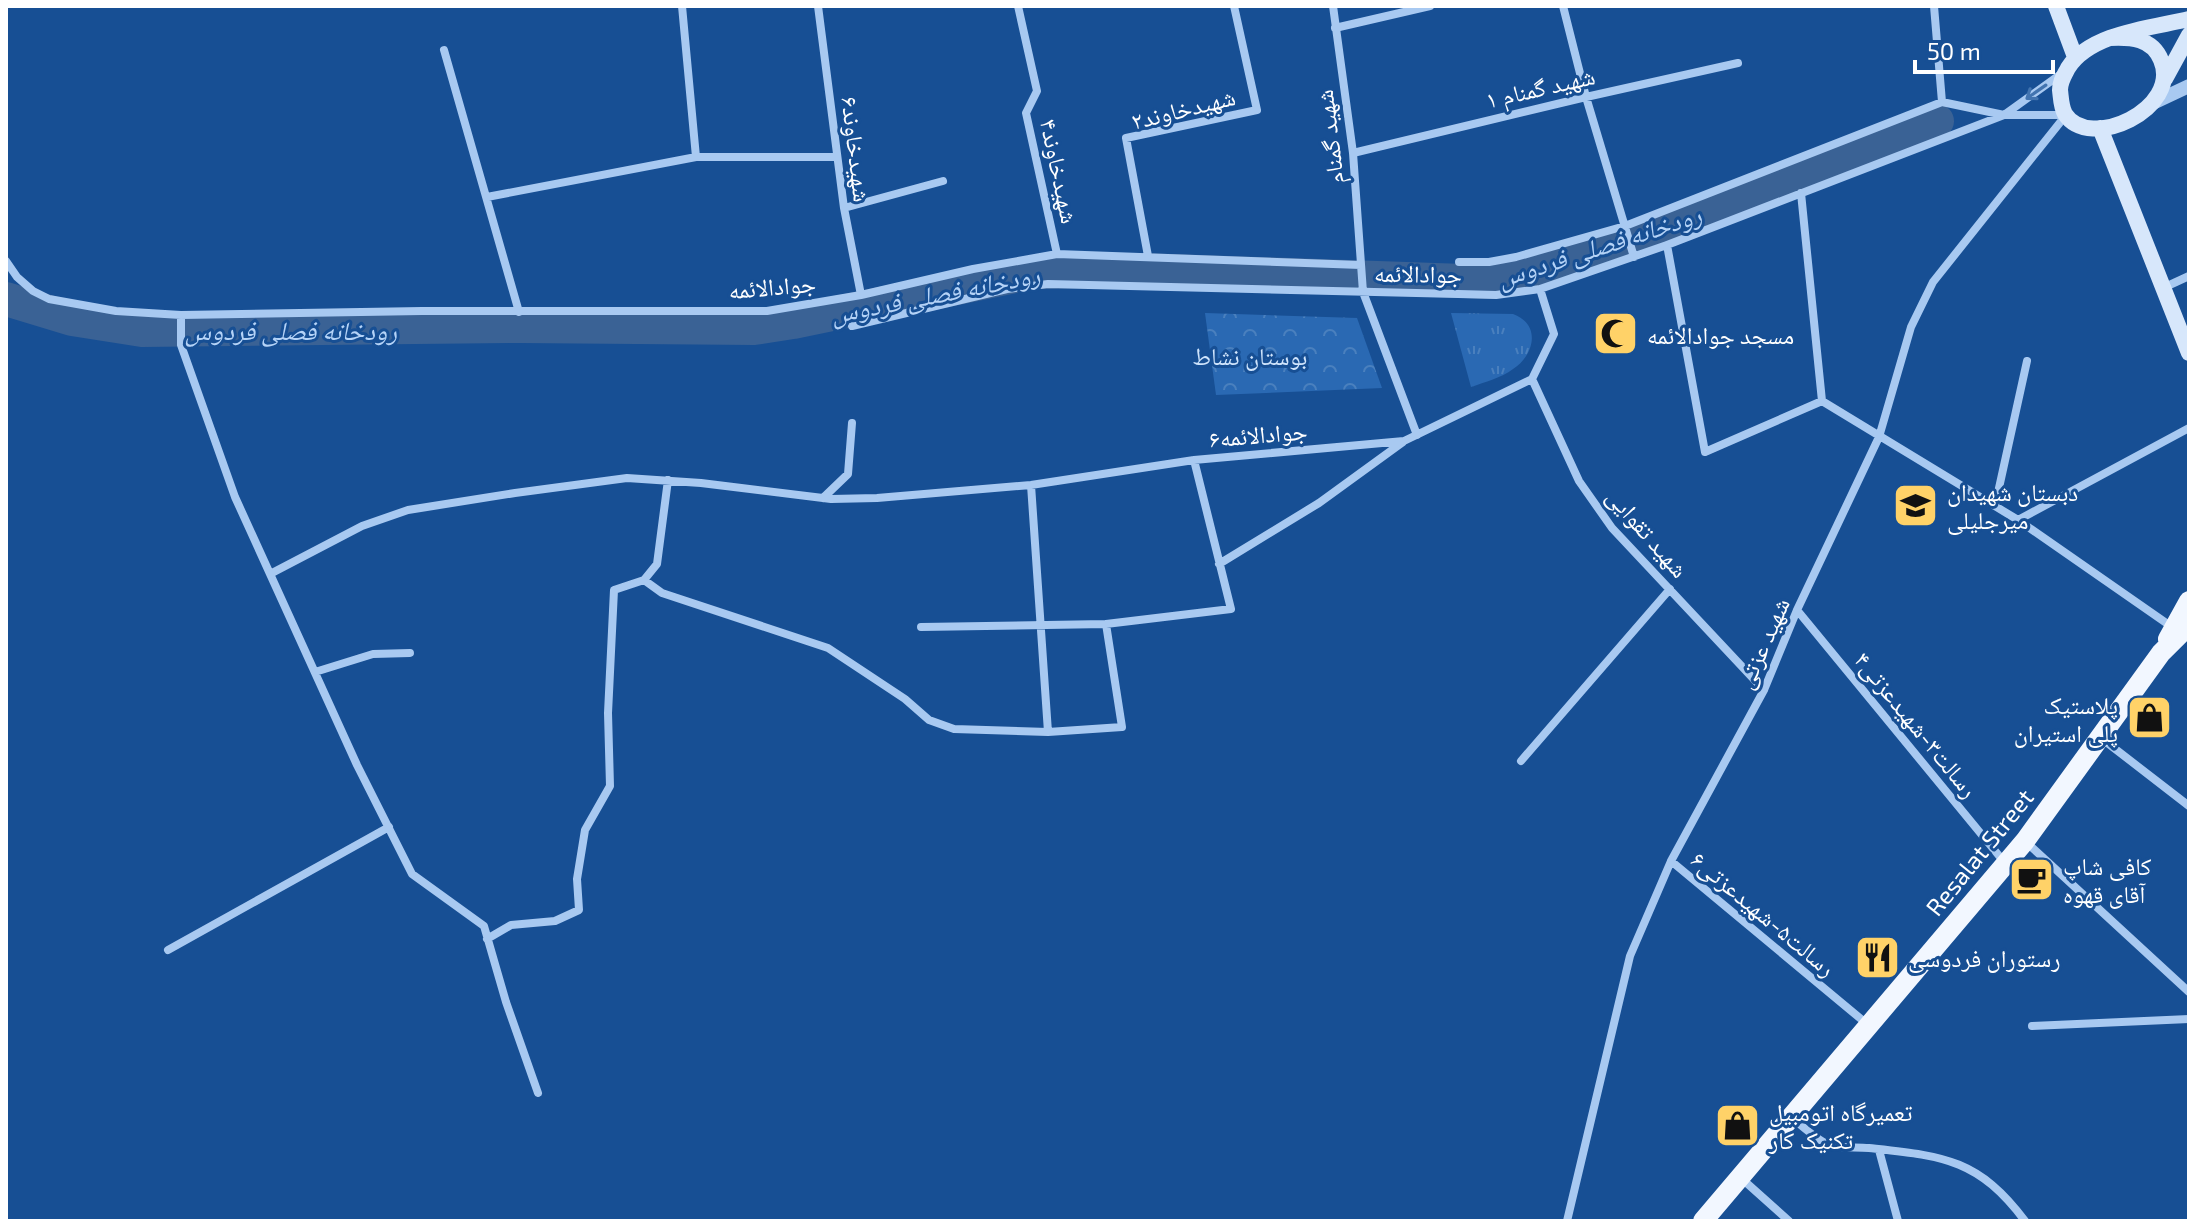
<svg xmlns="http://www.w3.org/2000/svg" width="2195" height="1227" viewBox="0 0 2195 1227" font-family="'Exo 2','Noto Naskh Arabic',sans-serif">
<style>
.grass{fill:url(#grass-tufts)}
.park{fill:url(#park-crowns)}
.lines{fill:none;stroke-linecap:round;stroke-linejoin:round}
.river{stroke:#3a6295;stroke-width:34}
.minor{stroke:#a8c9f1;stroke-width:8}
.tertiary{stroke:#a8c9f1;stroke-width:14}
.secondary{stroke:#d7e7fb;stroke-width:16}
.primary{stroke:#f2f7ff;stroke-width:20}
.oneway{stroke:#4274b0}
.labels{text-anchor:middle;dominant-baseline:central;stroke-width:6;stroke-linejoin:round;paint-order:stroke}
.street-label{font-size:24px;fill:#fff;stroke:#174f94}
.poi-label{font-size:24px;fill:#fff;stroke:#174f94;text-anchor:start}
.park-label{font-size:24px;fill:#cfe4fc;stroke:#174f94}
.water-label{font-size:26px;font-style:italic;fill:#b5d3f7;stroke:#174f94}
</style>
<defs>
<pattern id="grass-tufts" width="24" height="20" patternUnits="userSpaceOnUse" patternTransform="scale(2)"><rect width="24" height="20" fill="#2a69b3"/><path d="M3 7l-1-3M5 7V3M7 7l1-3M15 17l-1-3M17 17v-4M19 17l1-3" fill="none" stroke="#4a80be"/></pattern>
<pattern id="park-crowns" width="20" height="18" patternUnits="userSpaceOnUse" patternTransform="scale(2)"><rect width="20" height="18" fill="#2a69b3"/><path d="M2 6a3 3 0 1 1 6 0M12 15a3 3 0 1 1 6 0" fill="none" stroke="#4a80be"/></pattern>
</defs>
<rect width="100%" height="100%" fill="#174f94"/>
<path class="grass" d="M1451 313 1513 314C1541 324 1535 355 1513 369 1501 378 1485 382 1471 387Z"/>
<path class="park" d="M1205 313 1357 318 1382 388 1216 395Z"/>
<g class="lines">
<path class="river" d="M6 299 72 319 142 330 519 326 754 328 793 322 1035 272 1142 270 1493 282 1518 277 1619 243 1937 121"/>
<path class="minor" d="M682 6 696 157
M818 6 844 208 861 295
M1018 6 1037 91 1026 113 1057 254
M1333 6 1353 153 1363 292 1417 435
M1563 6 1586 97 1634 257
M1934 6 1942 102
M1335 28 1430 6
M444 50 519 312
M1353 153 1586 97 1738 63
M1801 193 1822 401 2018 520 2172 627
M487 197 696 157H837
M844 208 943 181
M1667 245 1705 452 1822 401
M1148 256 1126 138 1257 110 1234 6
M6 261 17 277 33 291 49 299 116 311 181 315 422 311H767L861 295 973 269 1057 254 1361 265
M1459 262H1489L1516 257 1625 226 1942 102 2004 115H2065
M2163 288 2189 276
M181 315V345L235 497 357 765 412 874 484 926 506 1002 538 1093
M852 326 1007 289 1048 284 1458 294 1496 295 1540 289 1667 245 2004 115 2061 74
M1532 379 1579 481 1612 528 1764 690
M1031 485 1048 732
M823 498 848 474 852 423
M1995 506 2027 361
M2018 520 2189 428
M1219 564 1319 503 1403 442
M270 574 362 526 408 510 515 493 627 478 701 483 831 499 877 498 1031 485 1194 460 1404 441 1532 379 1554 334 1540 289
M644 580 662 593 828 648 905 699 929 720 954 729 1048 732 1122 727 1106 624
M1797 610 2005 863
M921 627 1106 624 1231 609 1194 460
M315 672 373 654 410 653
M2101 738 2189 806
M1521 761 1670 589
M2026 842 2189 992
M1671 861 1867 1024
M487 939 511 925 555 921 579 910 577 879 585 830 610 786 608 713 614 590 644 580 657 564 668 480
M168 950 389 827
M2032 1026 2189 1019
M1791 1117C1801 1125 1820 1143 1832 1146 1843 1148 1857 1147 1869 1148 1942 1156 1978 1158 2025 1221
M1879 1150 1898 1221
M1741 1178 1789 1221
M1567 1221 1630 956 1671 861 1764 690 1797 610 1879 437 1911 327 1933 282 2066 115"/>
<path class="tertiary" d="M2155 102 2189 86"/>
<path class="secondary" d="M2056 6 2075 57
M2110 38C2131 37 2152 38 2161 60 2182 109 2089 152 2065 114 2061 107 2061 98 2060 90 2060 81 2064 76 2068 68 2090 33 2151 28 2189 19
M2165 79 2189 35
M2100 128 2189 353"/>
<path class="primary" d="M2168 639 2189 601
M1703 1221 2025 841 2161 653 2189 625"/>
</g>
<defs><path id="oneway-shaft" d="M-6 0H5M1.5-3L5.5 0L1.5 3" fill="none" stroke-width="1.6" stroke-linecap="round" stroke-linejoin="round" transform="scale(2)"/></defs>
<use class="oneway" href="#oneway-shaft" transform="translate(2036 92) rotate(145)"/>
<defs>
<symbol id="mosque-square" viewBox="-11 -11 22 22"><rect x="-9" y="-9" width="18" height="18" rx="4" fill="#ffd268" stroke="#174f94"/><path d="M3.5-4.9A6 6 0 1 0 3.5 4.9A5 5 0 1 1 3.5-4.9Z" fill="#111"/></symbol>
<symbol id="school-square" viewBox="-11 -11 22 22"><rect x="-9" y="-9" width="18" height="18" rx="4" fill="#ffd268" stroke="#174f94"/><path d="M0-5L7-2L0 1L-7-2ZM-4 1L0 2.5L4 1V4Q0 6-4 4Z" fill="#111"/></symbol>
<symbol id="shop-square" viewBox="-11 -11 22 22"><rect x="-9" y="-9" width="18" height="18" rx="4" fill="#ffd268" stroke="#174f94"/><path d="M-5-2.5h2.3a2.7 3.5 0 0 1 5.4 0H5L5.5 6h-11ZM-1.5-2.5h3a1.5 2.3 0 0 0-3 0Z" fill="#111"/></symbol>
<symbol id="cafe-square" viewBox="-11 -11 22 22"><rect x="-9" y="-9" width="18" height="18" rx="4" fill="#ffd268" stroke="#174f94"/><path d="M-5.5-4.5H6V0H3Q3 3.5 0 3.5H-2.5Q-5.5 3.5-5.5 0ZM3-3.2v2h1.7v-2ZM-6 4.5H4V6H-6Z" fill="#111"/></symbol>
<symbol id="restaurant-square" viewBox="-11 -11 22 22"><rect x="-9" y="-9" width="18" height="18" rx="4" fill="#ffd268" stroke="#174f94"/><path d="M-5-6h1v4h1v-4h1v4h1v-4h1v5L-1.5 .5V6h-2V.5L-5-1ZM5-6V6H3V1.5H1.5Q1.5-4 5-6Z" fill="#111"/></symbol>
</defs>
<g fill-rule="evenodd">
<use href="#mosque-square" x="1590" y="308" width="51" height="51"/>
<use href="#school-square" x="1890" y="480" width="51" height="51"/>
<use href="#shop-square" x="2124" y="692" width="51" height="51"/>
<use href="#cafe-square" x="2006" y="854" width="51" height="51"/>
<use href="#restaurant-square" x="1852" y="932" width="51" height="51"/>
<use href="#shop-square" x="1712" y="1100" width="51" height="51"/>
</g>
<g class="labels">
<g class="street-label">
<text transform="translate(1540 87) rotate(-13)">شهید گمنام ۱</text>
<text transform="translate(1183 108) rotate(-14)">شهیدخاوند۲</text>
<text transform="translate(1329 137) rotate(-97)">شهید گمنام</text>
<text transform="translate(857 149) rotate(83)">شهیدخاوند۶</text>
<text transform="translate(1060 171) rotate(78)">شهیدخاوند۴</text>
<text transform="translate(1418 273) rotate(1)">جوادالائمه</text>
<text transform="translate(772 286) rotate(-5)">جوادالائمه</text>
<text transform="translate(1258 434) rotate(-5)">جوادالائمه۶</text>
<text transform="translate(1648 532) rotate(49)">شهید تقوایی</text>
<text transform="translate(1762 643) rotate(-66)">شهید عزتی</text>
<text transform="translate(1917 724) rotate(51)">رسالت۳-شهیدعزتی۴</text>
<text transform="translate(1979 852) rotate(-51)">Resalat Street</text>
<text transform="translate(1764 913) rotate(40)">رسالت۵-شهیدعزتی۶</text>
</g>
<g class="poi-label">
<text x="1647" y="334">مسجد جوادالائمه</text>
<text x="1947" y="491">دبستان شهیدان<tspan x="1947" dy="28">میرجلیلی</tspan></text>
<text x="2118" y="704" text-anchor="end">پلاستیک<tspan x="2118" dy="28">پلی استیران</tspan></text>
<text x="2063" y="865">کافی شاپ<tspan x="2063" dy="28">آقای‌ قهوه</tspan></text>
<text x="1908" y="957">رستوران فردوسی</text>
<text x="1769" y="1111">تعمیرگاه اتومبیل<tspan x="1769" dy="28">تکنیک کار</tspan></text>
</g>
<g class="park-label">
<text x="1250" y="355">بوستان نشاط</text>
</g>
<g class="water-label">
<text transform="translate(1599 245) rotate(-18)">رودخانه فصلی فردوس</text>
<text transform="translate(935 293) rotate(-11)">رودخانه فصلی فردوس</text>
<text x="291" y="329">رودخانه فصلی فردوس</text>
</g>
</g>
<rect width="2195" height="1227" fill="none" stroke="#ffffff" stroke-width="16"/>
<path d="M1915 60v12h138v-12" fill="none" stroke="#ffffff" stroke-width="4"/>
<text x="1927" y="60" font-size="24" fill="#ffffff" stroke="#174f94" stroke-width="6" paint-order="stroke">50 m</text>
</svg>
